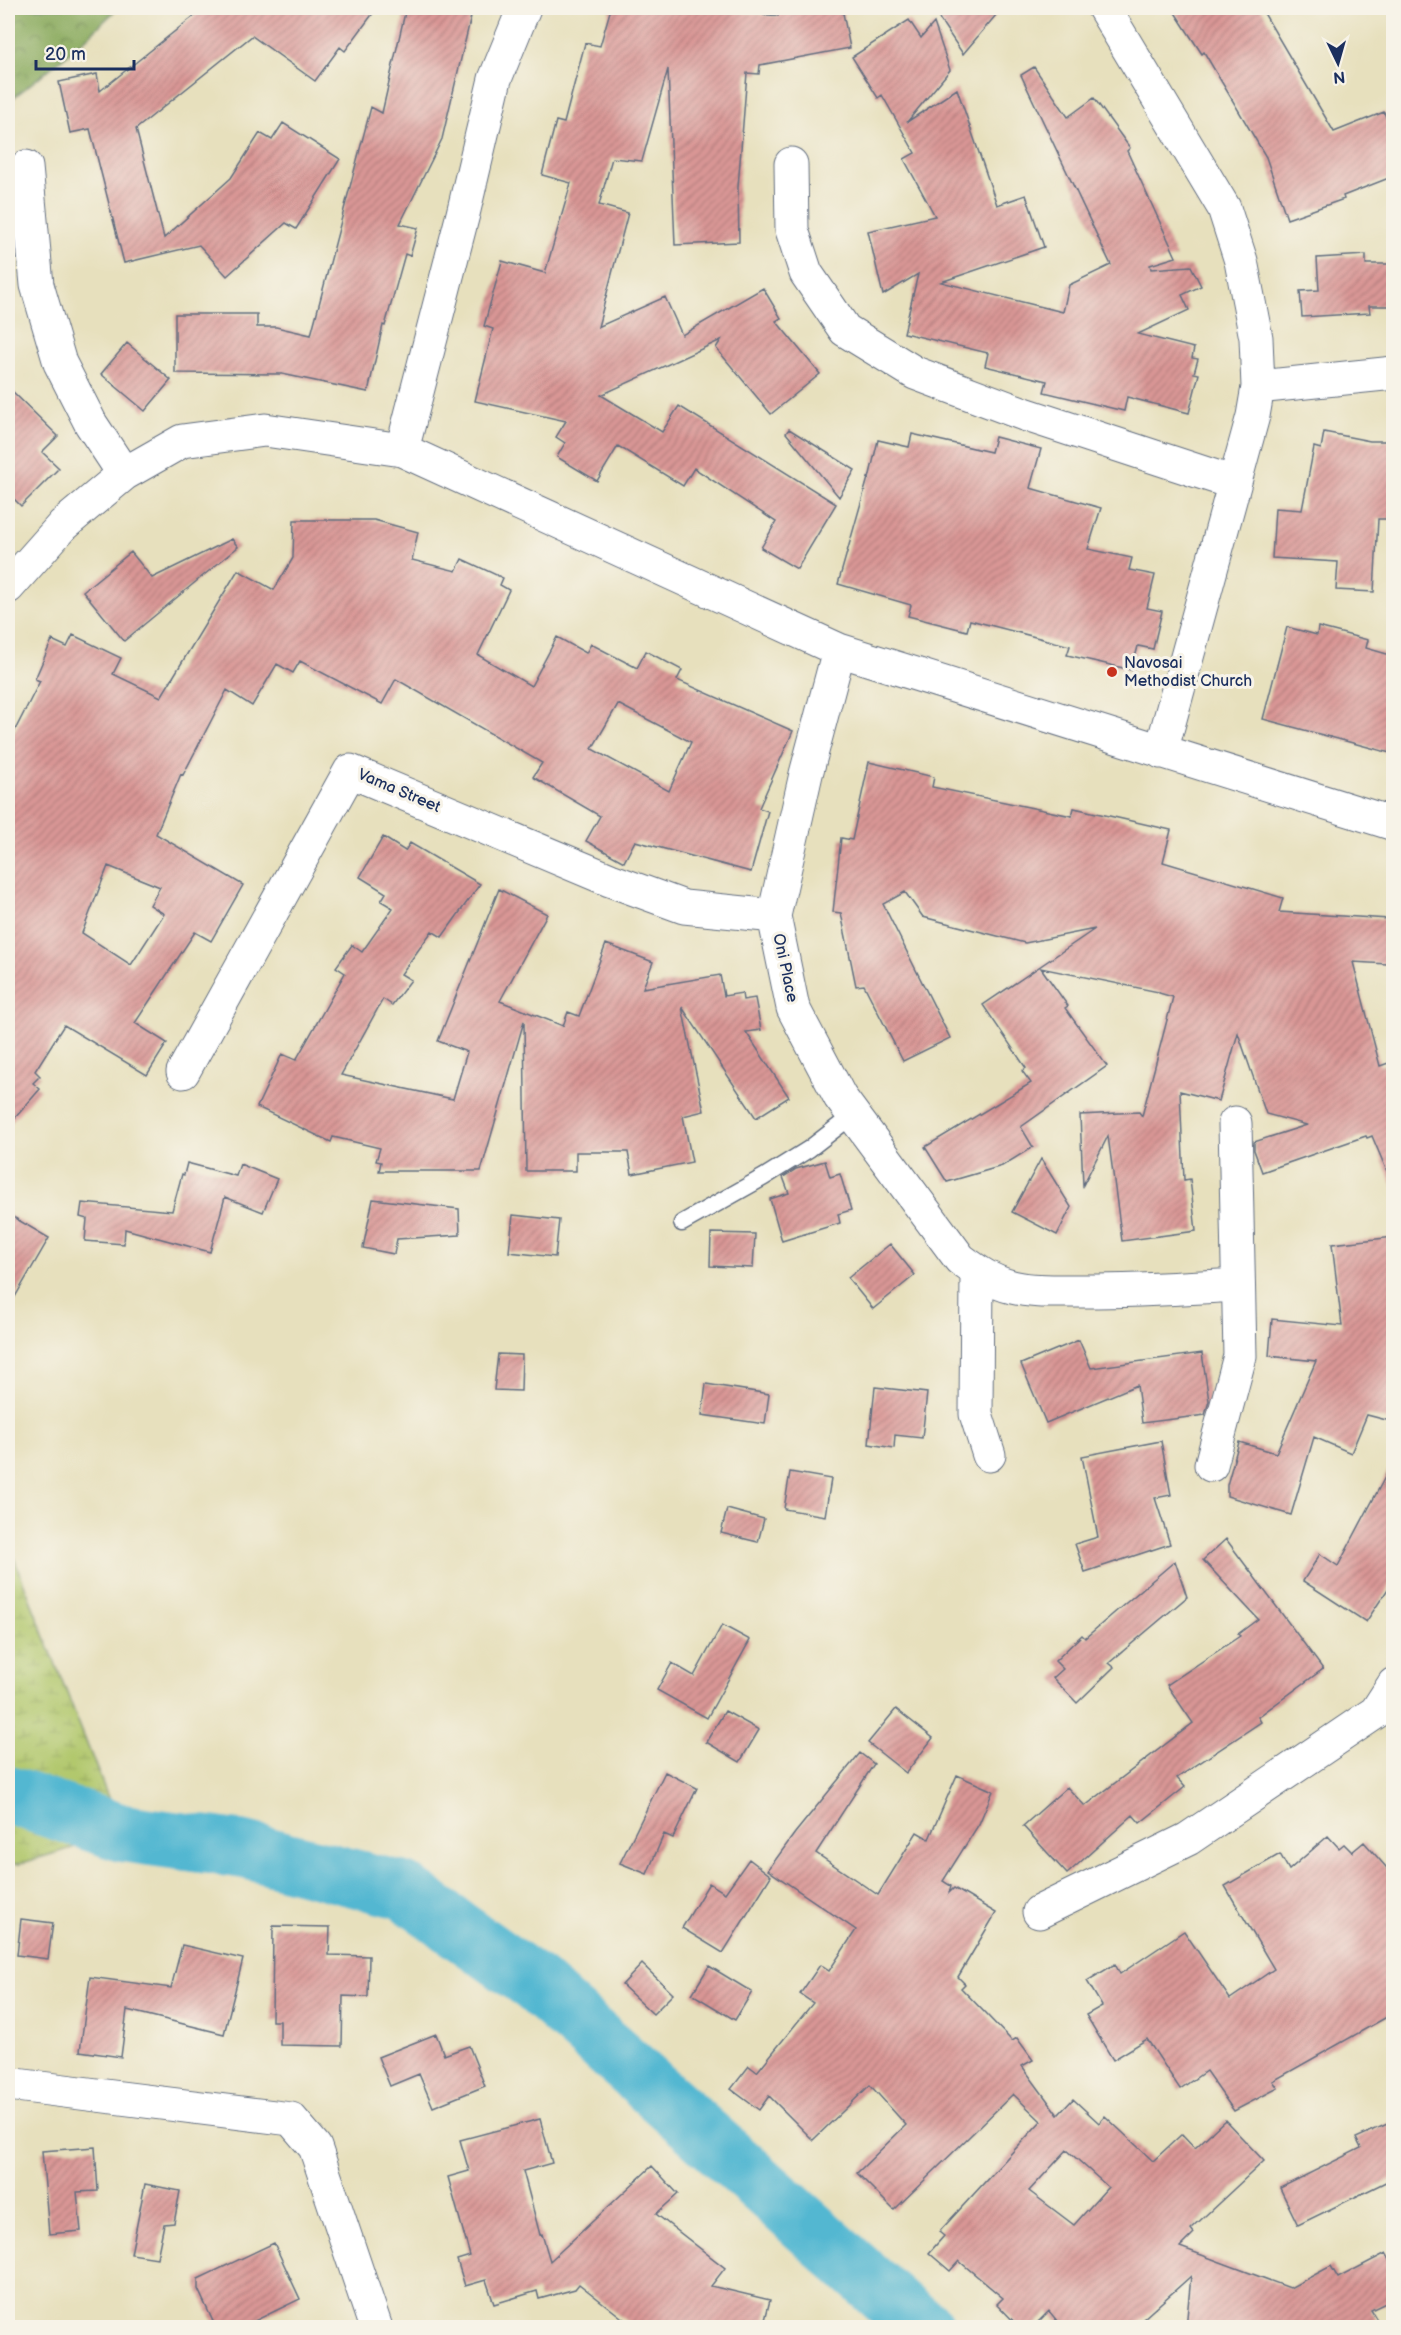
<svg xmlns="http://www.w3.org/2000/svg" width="1401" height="2335" viewBox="0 0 1401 2335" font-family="'Balsamiq Sans',sans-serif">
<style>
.forest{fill:url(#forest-crowns);stroke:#546e5f;stroke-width:1.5}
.wetland{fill:url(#wetland-marsh);stroke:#667b65;stroke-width:1.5}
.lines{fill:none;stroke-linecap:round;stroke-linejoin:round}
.river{stroke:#52b7d1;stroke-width:58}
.building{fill:url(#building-hatch);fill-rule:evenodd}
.lane-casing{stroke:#626d7f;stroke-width:19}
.street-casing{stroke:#626d7f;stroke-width:35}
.lane{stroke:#fff;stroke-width:16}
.street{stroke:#fff;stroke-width:33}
.poi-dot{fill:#c8321e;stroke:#f7f3e8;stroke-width:2}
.labels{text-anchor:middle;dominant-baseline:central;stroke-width:6;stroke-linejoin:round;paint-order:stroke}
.poi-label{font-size:16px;fill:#1b2f5e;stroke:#f7f3e8;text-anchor:start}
.street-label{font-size:16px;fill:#1b2f5e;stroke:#f7f3e8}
</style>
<defs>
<pattern id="forest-crowns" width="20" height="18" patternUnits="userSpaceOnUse" patternTransform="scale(1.5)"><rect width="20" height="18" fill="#8cac60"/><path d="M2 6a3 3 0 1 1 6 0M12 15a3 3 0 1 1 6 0" fill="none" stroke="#728c52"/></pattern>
<pattern id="wetland-marsh" width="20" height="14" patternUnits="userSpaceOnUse" patternTransform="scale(1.5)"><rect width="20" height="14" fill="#b1c76c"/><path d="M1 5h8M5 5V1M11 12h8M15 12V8" fill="none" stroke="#98ab60"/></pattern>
<pattern id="building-hatch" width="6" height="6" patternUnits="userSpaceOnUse" patternTransform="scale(1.5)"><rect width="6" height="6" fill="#da9795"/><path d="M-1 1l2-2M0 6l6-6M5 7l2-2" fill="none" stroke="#b07c7d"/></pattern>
</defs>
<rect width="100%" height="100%" fill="#f7f3e8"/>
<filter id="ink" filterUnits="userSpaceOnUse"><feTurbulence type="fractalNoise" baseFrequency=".0167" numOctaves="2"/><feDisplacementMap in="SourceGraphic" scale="12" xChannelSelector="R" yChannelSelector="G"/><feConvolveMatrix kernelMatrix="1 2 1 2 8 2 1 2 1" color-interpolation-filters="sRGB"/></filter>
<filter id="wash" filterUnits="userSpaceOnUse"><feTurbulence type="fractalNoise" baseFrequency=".008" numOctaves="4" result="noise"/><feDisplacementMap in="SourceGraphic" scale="24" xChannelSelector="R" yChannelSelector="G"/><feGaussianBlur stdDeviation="1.35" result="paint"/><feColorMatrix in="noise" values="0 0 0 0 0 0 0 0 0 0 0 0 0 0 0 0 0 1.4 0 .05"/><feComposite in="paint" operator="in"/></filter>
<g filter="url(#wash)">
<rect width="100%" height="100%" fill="#e7e0bd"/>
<path class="forest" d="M8 8H118L77 47 8 102Z"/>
<path class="wetland" d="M8 1543 122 1833 19 1864H8Z"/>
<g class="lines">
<path class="river" d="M8 1795 122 1833 245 1850 404 1891 535 1984 908 2316 926 2328"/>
</g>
<g id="blocks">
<path class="building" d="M204 8H377L345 51 340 47 315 81 252 36 136 129 164 238 231 178 260 133 272 140 283 123 340 159 296 229 286 223 227 276 199 245 124 263 90 129 70 133 59 82 97 74 100 91Z
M406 8H473L442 139 400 224 418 228 410 256 405 254 385 326 383 325 368 392 282 374 175 373V314H257V327H276L311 335 371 107 382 113Z
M611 8H707L778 16 776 8H842L850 48 760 65 759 74 747 73 738 187 739 242 675 245 668 69 642 161 612 158 599 205 628 213 598 327 665 297 682 335 763 288 781 318 776 321 820 374 771 414 716 348 721 340 601 395 662 432 679 406 836 504 797 569 761 548 776 522 694 468 683 486 618 446 597 481 557 457 565 443 556 437 566 421 475 401 493 329 484 326 502 261 545 273 571 183 542 175 556 121 564 123 585 43 600 46Z
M932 8H1002L963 54Z
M1172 8H1261L1334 132 1384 112 1394 137V176L1343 196 1344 199 1287 219 1266 157 1204 52 1202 54Z
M909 20 921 38 934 23 950 70 907 122 957 89 997 205 1026 195 1044 247 941 282 1063 312 1069 285 1111 265 1021 75 1034 67 1068 117 1094 98 1130 148 1127 151 1176 257 1150 265 1151 269 1191 266 1201 286 1182 295 1189 310 1138 334 1194 348 1192 358 1198 359 1194 373 1199 374 1189 413 1127 397 1124 411 1044 392 1047 381 985 366 988 353 904 333 918 274 883 295 868 231 935 216 904 159 915 153 882 95 878 98 852 57Z
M1366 255V264H1394V306H1369L1370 313 1302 317 1300 291 1319 290 1317 258Z
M127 343 171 380 145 411 101 374Z
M8 387 58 436 42 452 59 468 21 506 8 493Z
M789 429 855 470 839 497 786 433Z
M1324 432 1370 441H1394V519H1378L1374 592 1336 590 1338 562 1272 558 1275 508 1302 510 1314 447 1321 449Z
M912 434 991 452 995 437 1041 449 1030 488 1101 508 1088 549 1132 558 1129 570 1155 575 1147 608 1162 611 1153 649 1138 646 1132 670 1067 655 1070 646 970 620 967 631 908 616 911 605 838 584 868 478 869 479 878 440 909 447Z
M294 520H374L418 532 412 560 456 571 462 559 503 578 500 585 509 590 478 655 531 686 557 637 586 653 591 644 637 668 646 651 682 670 677 680 793 731 759 808 768 811 751 872 635 841 624 862 586 841 600 816 533 777 542 763 396 679 382 704 300 661 293 673 277 664 252 706 227 690 183 775 181 774 156 834 243 885 211 941 195 932 135 1023 167 1043 147 1075 64 1025 35 1071 40 1076 33 1083 40 1089 8 1126V744L40 681 35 679 52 640 67 647 73 635 121 658 113 674 161 697 238 570 274 590 293 558ZM618 704 691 742 669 791 592 749ZM108 866 160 887 150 905 164 914 131 965 82 933Z
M232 539 238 547 124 641 83 591 131 552 152 578Z
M1287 627 1317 635 1318 627 1368 640 1366 648 1394 656V754L1263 719Z
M869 762 934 777 932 787 1072 816 1074 808 1171 830 1163 862 1283 898 1279 912 1389 919 1387 964 1353 962 1380 1066 1394 1061V1188L1372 1136 1367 1138 1366 1136 1262 1172 1254 1150V1142L1307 1125 1266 1114 1238 1033 1219 1101 1180 1091 1184 1180 1190 1179 1196 1231 1122 1241 1108 1136 1083 1185 1080 1115 1139 1112 1142 1116 1173 997 1159 993V992L1041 968 1068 1006 1065 1008 1107 1066 1021 1127 1033 1147 1002 1166 947 1182 925 1147 1031 1083 1022 1071 1026 1068 983 1005 1095 929 1025 943 923 917 905 892 883 904 950 1038 903 1061 864 985 856 986 841 913 833 912 841 838 852 840Z
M383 837 405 851 410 843 480 884 442 937 432 931 401 974 411 980 392 1005 383 999 341 1075 453 1099 467 1052 438 1041 499 889 547 914 500 1001 563 1026 568 1012 579 1016 606 944 653 962 643 988 720 975 724 996 742 993 743 1000 755 998 761 1030 746 1032 789 1097 756 1118 682 1007 704 1111 683 1116 692 1162 632 1174 628 1152H576V1171H526L524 1021 481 1171H379L381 1162 376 1161 380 1148 333 1137 331 1142 257 1107 282 1054 296 1060 345 973 336 967 352 945 362 952 393 908 381 901 386 893 360 877Z
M1041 1159 1071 1207 1057 1235 1012 1212Z
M825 1161 830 1177 840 1174 851 1210 838 1214 840 1223 782 1241 770 1199 789 1193 783 1177 796 1169Z
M187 1163 236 1176 240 1164 277 1179 263 1212 225 1197 210 1252 125 1229 124 1244 85 1241 87 1219 80 1217 82 1203 172 1211 182 1174 184 1175Z
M373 1199 459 1209 460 1235 397 1239 394 1254 363 1248Z
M8 1214 49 1238 8 1309Z
M513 1215 559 1220 555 1257 509 1252Z
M711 1233 755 1234 753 1268 710 1266Z
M1394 1237V1422L1367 1415 1351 1453 1314 1437 1291 1515 1227 1496V1485L1239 1442 1276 1453 1316 1361 1269 1356 1272 1319 1342 1326 1332 1244Z
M890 1244 915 1275 873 1309 848 1278Z
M1079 1340 1091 1368 1202 1353 1209 1401 1205 1415 1142 1423 1137 1385 1046 1423 1021 1364Z
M498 1354 522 1355 521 1391 494 1390Z
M706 1384 769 1394 765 1424 702 1415Z
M875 1387 927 1393 922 1438 895 1435 894 1448 869 1444Z
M1161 1441 1171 1495 1155 1498 1170 1544 1085 1572 1075 1544 1098 1537 1082 1456Z
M1394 1460V1580L1366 1622 1303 1581 1320 1554 1338 1566Z
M790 1472 831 1479 825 1516 784 1509Z
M727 1509 764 1519 758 1542 721 1533Z
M1226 1539 1323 1669 1258 1717 1261 1722 1177 1778 1185 1787 1140 1823 1133 1815 1067 1874 1023 1826 1067 1787 1085 1806 1193 1723 1167 1685 1240 1636 1238 1634 1258 1619 1203 1560Z
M1175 1561 1187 1597 1109 1663 1114 1667 1077 1703 1053 1678 1063 1669 1055 1661 1082 1635 1085 1638Z
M722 1625 750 1640 707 1718 657 1690 672 1663 694 1676Z
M896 1709 933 1738 906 1773 868 1743Z
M725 1711 759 1730 740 1762 706 1742Z
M860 1753 874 1764 816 1853 878 1895 917 1832 929 1839 957 1775 993 1791 979 1824 943 1881 951 1886 949 1893 954 1888 996 1913 958 1977 965 1984 961 1988 1012 2041 1017 2038 1033 2060 1022 2066 1058 2115 1073 2099 1099 2123 1105 2116 1153 2161 1182 2134 1195 2148 1225 2120 1264 2161 1191 2229 1194 2233 1180 2247 1290 2288 1331 2266 1338 2278 1386 2253 1394 2267V2299L1371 2310 1382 2328H1186L1191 2276 1133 2328H1063L1049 2311 1032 2328H1020L997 2304 1003 2298 959 2261 950 2271 929 2253 944 2236 939 2232 1041 2121 1013 2094 894 2210 857 2173 906 2125 870 2085 813 2140 769 2096 759 2110 731 2089 749 2066 757 2072 813 2003 800 1994 820 1965 829 1971 856 1930 768 1870 795 1833ZM1067 2150 1108 2187 1074 2225 1029 2191Z
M665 1772 697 1788 673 1838 664 1834 647 1874 620 1863Z
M1328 1836 1339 1848 1344 1844 1352 1852 1364 1842 1394 1876V2013L1273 2081 1278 2088 1234 2111 1206 2071 1180 2089 1147 2039 1113 2060 1086 2015 1102 2006 1087 1981 1115 1964 1120 1974 1184 1931 1230 1999 1274 1969 1225 1886 1280 1854 1289 1870Z
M749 1859 771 1876 723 1953 682 1928 709 1883 725 1893Z
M21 1919 53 1923 48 1959 17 1955Z
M273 1926 330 1927 329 1955 369 1956 368 1997 343 1996 342 2046 280 2045V2021H272Z
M182 1945 243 1959 224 2034 127 2010 121 2057 80 2051 90 1977 171 1988Z
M642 1964 673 1994 653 2014 622 1985Z
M709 1966 752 1992 735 2020 692 1994Z
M436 2034 444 2055 469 2046 485 2086 433 2107 419 2074 390 2086 378 2057Z
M540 2119 552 2163 523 2171 540 2235 542 2234 550 2261 652 2166 678 2194 656 2214 725 2268 711 2286 770 2300 763 2328H635L579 2284 575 2289 539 2299 537 2291 494 2304 486 2280 465 2286 457 2260 470 2256 448 2177 469 2171 460 2140Z
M1394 2121V2178L1298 2225 1280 2188 1361 2148 1356 2138Z
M95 2147 98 2191 77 2192 81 2231 49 2234 42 2151Z
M145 2184 180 2191 174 2223 164 2224 157 2258 131 2254Z
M274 2243 300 2299 240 2328H216L198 2289V2279Z"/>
</g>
</g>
<g filter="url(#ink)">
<use href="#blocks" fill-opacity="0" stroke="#626d7f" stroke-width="1.5"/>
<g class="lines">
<defs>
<path id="lane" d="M682 1223 764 1177 809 1149 853 1115"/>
<path id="street" d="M1104 8 1224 208 1241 261 1256 338 1258 387 1253 416 1161 752
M791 164 792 230 806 273 845 330 915 373 1024 414 1234 483
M26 167 37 285 60 363 91 424 124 474
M1258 387 1394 373
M402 450 463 214 495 79 524 8
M8 587 63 525 124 474 182 441 265 430 402 450 839 650 1394 824
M839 650 806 774 774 916 793 1008 840 1097 960 1259C976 1271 992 1282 1012 1287 1031 1292 1053 1291 1072 1291 1127 1292 1183 1288 1238 1285
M183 1072 350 771 610 880 684 907 774 916
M977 1272 976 1414 989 1455
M1211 1465 1240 1356 1235 1123
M1039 1912 1188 1839 1376 1712 1394 1684
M8 2084 291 2119 315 2147 376 2328"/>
</defs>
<use href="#lane" class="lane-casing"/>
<use href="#street" class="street-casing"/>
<use href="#lane" class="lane"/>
<use href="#street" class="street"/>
</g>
</g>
<circle class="poi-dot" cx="1112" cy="672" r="6"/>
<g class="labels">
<g class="poi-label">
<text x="1124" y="663">Navosai<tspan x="1124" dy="18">Methodist Church</tspan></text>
</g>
<g class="street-label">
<text transform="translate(399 791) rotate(23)">Vama Street</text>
<text transform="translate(785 968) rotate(78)">Oni Place</text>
</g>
</g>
<rect width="1401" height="2335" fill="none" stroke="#f7f3e8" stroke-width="30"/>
<g transform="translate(1338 63) rotate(175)" stroke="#f7f3e8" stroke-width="4.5" paint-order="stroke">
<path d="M0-4.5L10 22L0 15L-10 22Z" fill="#1b2f5e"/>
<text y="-9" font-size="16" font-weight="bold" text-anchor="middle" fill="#1b2f5e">N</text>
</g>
<path d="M36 60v9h98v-9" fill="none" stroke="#1b2f5e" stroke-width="3"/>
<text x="45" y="60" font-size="18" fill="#1b2f5e" stroke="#f7f3e8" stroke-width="4.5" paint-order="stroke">20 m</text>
</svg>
